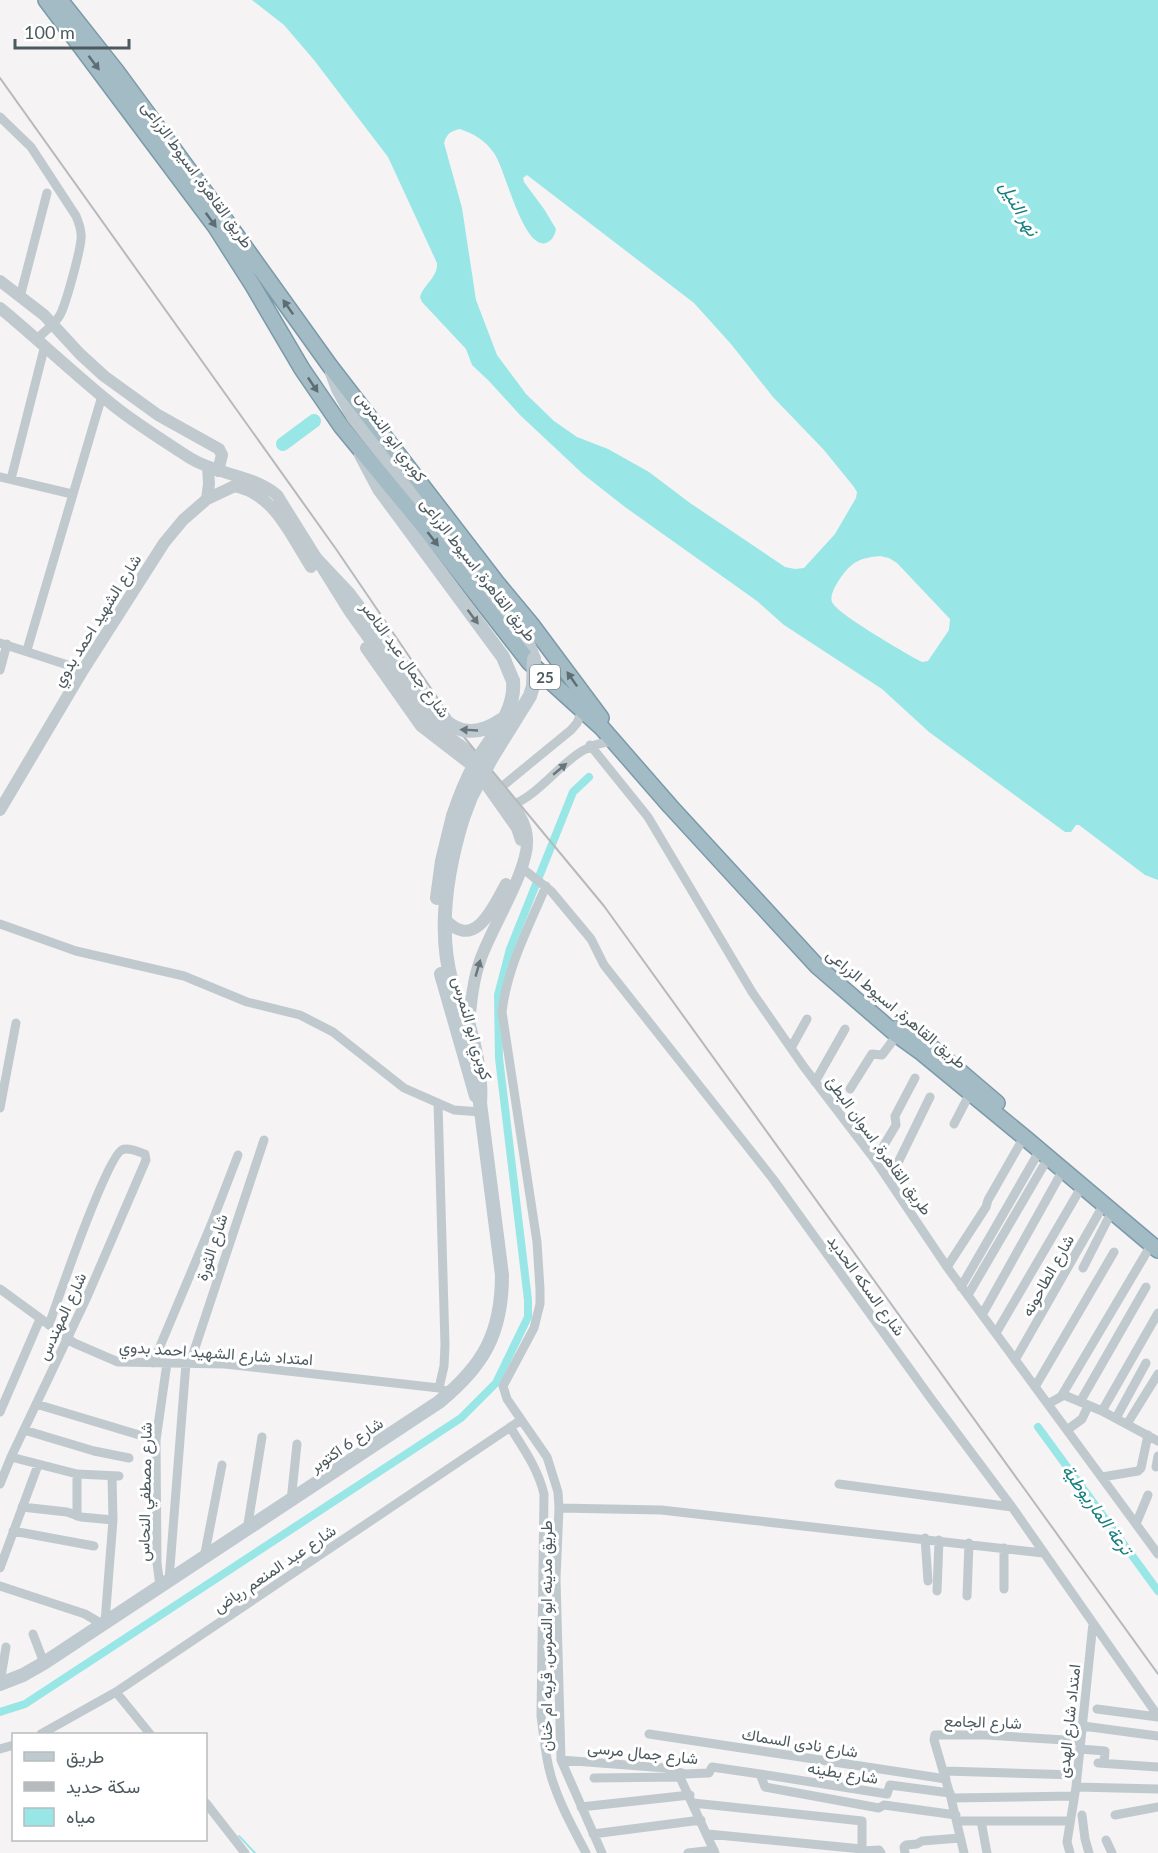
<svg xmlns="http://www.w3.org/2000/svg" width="1158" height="1853" viewBox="0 0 1158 1853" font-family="Lato,Vazirmatn,sans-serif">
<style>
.water{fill:#98e6e6;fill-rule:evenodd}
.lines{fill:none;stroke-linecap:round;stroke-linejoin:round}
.stream{stroke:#98e6e6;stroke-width:2}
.canal{stroke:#98e6e6;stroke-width:8}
.river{stroke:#98e6e6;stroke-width:14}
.trunk-casing{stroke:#7b9aa8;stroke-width:18}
.minor{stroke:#c0cace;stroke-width:9}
.tertiary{stroke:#c0cace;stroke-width:12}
.secondary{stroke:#becacf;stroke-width:14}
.trunk{stroke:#a3bbc5;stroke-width:15}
.rail{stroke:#b6babc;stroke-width:2}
.secondary-bridge{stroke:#becacf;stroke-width:14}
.oneway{fill:#5d6d73}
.oneway2{fill:#68767b}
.oneway3{fill:#69767b}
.labels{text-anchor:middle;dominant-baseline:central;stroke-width:6;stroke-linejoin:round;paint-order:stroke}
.shield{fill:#fff;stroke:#828c8f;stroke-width:1.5}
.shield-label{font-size:15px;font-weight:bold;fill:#4c5a5f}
.street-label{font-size:16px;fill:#4c5a5f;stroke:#fff}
.water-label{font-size:18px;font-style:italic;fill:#17807f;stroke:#fff}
</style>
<rect width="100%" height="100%" fill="#f5f3f4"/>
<path class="water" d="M252 0H1158V880L1145 875 1079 825H1076L1071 832H1065L929 732 882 689 784 625 757 601 625 507 583 474 520 415 489 381 472 365 466 349 422 302 420 297C424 284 438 277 437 263L388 157 314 60 284 25ZM460 129C474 134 485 140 494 153 505 168 523 250 546 243 552 241 555 235 556 229L544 209 524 182 523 178 527 175 694 303 731 344 773 397 824 450 854 487 857 492 856 498 835 534 804 568 795 569 785 567 690 503 649 472 608 449 577 437 554 421 526 394 497 355 476 300 462 208 444 143C447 133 451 131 460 129ZM880 556 889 558 897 563 950 619 949 630 928 661 922 662 916 659C901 650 837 614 832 602 829 595 837 583 841 577 853 561 860 558 880 556Z"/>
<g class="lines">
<path class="stream" d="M239 1836 255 1853"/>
<path class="canal" d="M1038 1427 1158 1591
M0 1712 25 1704 461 1418 496 1383 528 1317V1300L499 1058 498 995 510 949 573 792 589 777"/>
<path class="river" d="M283 444 314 421"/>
<defs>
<path id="trunk" d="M46 0 215 226 252 284 302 369 341 426 425 528 529 662 602 728 670 806 817 966 897 1035 922 1053 1024 1137 1158 1250
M60 0 117 72 216 207 330 366 497 583 531 624 601 718
M897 1028 922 1039 997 1103"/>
</defs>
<use href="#trunk" class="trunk-casing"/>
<path class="minor" d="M0 117 31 147 76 216C79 223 82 231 81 239 80 252 66 304 60 315 55 324 45 331 37 339
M20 297 47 193
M0 477 72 494
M11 479 45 345
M0 643 83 670
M27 650 102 396
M0 670 7 644
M590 745 648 817 752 992 804 1067 875 1160 947 1267 1158 1554
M499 789 571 730 577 723 582 711
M512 805C550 790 572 739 616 742
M522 868 551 891 591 939 604 965 773 1179 932 1400 1012 1507 1158 1716
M546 886C529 926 507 968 502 1012L537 1242 540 1289V1304L534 1328 503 1386 507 1399 547 1457 558 1492 559 1508 556 1579 561 1760 602 1853
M0 924 76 951 184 976 247 1002 300 1015 333 1032 404 1088 454 1110 481 1112
M791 1048 807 1019
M815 1082 845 1029
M850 1089 872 1054 882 1055 897 1035
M438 1103 445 1345 444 1366 439 1388
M0 1108 16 1023
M954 1124 970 1093
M875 1160 896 1125 895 1116 915 1078
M889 1181 930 1097
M947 1267 986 1207 988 1200 1024 1137
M1083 1268 1112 1211
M961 1287 1040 1150
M0 1289 74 1343 118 1362 225 1364 439 1388 450 1392
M968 1295 1048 1158
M982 1315 1063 1170
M996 1333 1082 1186
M1015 1360 1104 1204
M153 1363 211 1225 238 1155
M190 1363 264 1140
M1035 1387 1114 1252
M1062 1395 1151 1245
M1080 1402 1146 1287
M36 1404 156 1440
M1048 1404 1064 1395 1102 1411 1158 1441
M1102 1411 1158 1313
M0 1412 40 1319
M1116 1418 1146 1363
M1127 1424 1158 1374
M510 1427C524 1449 538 1469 544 1494L541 1716C544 1736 545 1756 551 1776 559 1803 573 1828 586 1853
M24 1430 94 1451 129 1458
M1067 1430 1082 1419 1088 1406
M11 1457 77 1474 119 1476
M1156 1467 1158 1456
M1102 1477 1138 1471 1141 1468 1148 1435
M0 1484 11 1457 87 1297 146 1160 145 1154C139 1152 128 1147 122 1150 107 1155 57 1302 49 1325
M839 1484 1012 1507
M291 1501 297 1444
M22 1507 67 1512 81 1517 113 1520
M559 1508 661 1510 1043 1553
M77 1516V1474
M1136 1524 1148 1495
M247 1530 262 1437
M13 1531 94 1546
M925 1538 928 1581
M1004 1548V1589
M204 1558 222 1465
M0 1568 38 1465
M169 1580 186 1363
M0 1586 85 1614 102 1624
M160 1586 157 1563 156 1440 167 1363
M937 1591 939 1540
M967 1596 969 1543
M105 1622 113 1520 112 1476
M33 1634 44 1663
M0 1683 6 1647
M116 1692 150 1734
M1097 1709 1158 1717
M1083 1726 1158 1736
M41 1734 116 1692 521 1420
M649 1734 946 1779
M0 1749 14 1745
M1080 1749 1105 1751 1104 1763
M561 1760 666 1768 685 1774 709 1773 712 1767 760 1774 765 1787 879 1808 884 1805 956 1815
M1098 1763 1158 1767
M944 1771 1077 1775
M678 1773 715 1853
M760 1774 887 1794 890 1785 950 1793
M594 1778 680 1777
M1076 1787 1158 1789
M951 1798 1074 1796
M206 1803 245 1853
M693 1803 862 1821V1853
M581 1807 690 1795
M1082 1815 1085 1839 1089 1853
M1115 1815 1158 1807
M957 1821H1070
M981 1821 987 1853
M593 1834 701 1820
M708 1834 862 1849
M1106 1840 1112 1853
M862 1851 879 1850 881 1853
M688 1853 714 1850
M905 1853 904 1847 906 1845 917 1844 922 1841 960 1838
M964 1853 951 1798 934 1740 935 1735H986L1081 1741
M1070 1853 1067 1842 1076 1787 1093 1623"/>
<path class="tertiary" d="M0 281 44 315 80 354 104 376 158 415 219 449 222 455 218 471
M0 308C39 340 75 375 114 406 138 425 164 441 190 458 217 475 252 474 277 495L350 612 425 717C436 731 450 737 464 748 478 760 503 792 514 807 521 817 527 827 527 840 529 869 492 927 481 958 473 979 471 1002 469 1025
M234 486C274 493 291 536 311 567
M207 499 209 484 208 467
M366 648 421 726 469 763
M486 784 517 828 521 840
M0 810 83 670 164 543 183 520 207 499 241 483
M445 919C475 953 494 905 506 884"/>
<path class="secondary" d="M332 373 338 389 354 418 517 625 527 641 534 659
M361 455 379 489 503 657 513 681
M315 558 348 593 436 711
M437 898 442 861 453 816
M441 974 476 1096
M0 1684 23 1675 44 1663 439 1402C483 1366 502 1334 502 1275L480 1103C482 1078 476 1050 469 1026 465 1011 457 997 452 983 437 929 447 870 463 818"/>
<use href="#trunk" class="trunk"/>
<path class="rail" d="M0 78 336 549 464 737 604 906 1158 1674"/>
<path class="secondary-bridge" d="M436 711C454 734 477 737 501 720
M453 816C459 798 466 780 475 764 490 738 516 713 513 681
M463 818 471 797 491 759 530 696 533 686 534 659"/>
</g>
<defs><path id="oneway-solid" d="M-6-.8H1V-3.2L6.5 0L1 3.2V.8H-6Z" transform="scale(1.5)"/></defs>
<g class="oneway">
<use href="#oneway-solid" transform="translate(94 63) rotate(53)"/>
<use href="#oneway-solid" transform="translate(211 220) rotate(54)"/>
<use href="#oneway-solid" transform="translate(288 307) rotate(-125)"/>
<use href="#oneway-solid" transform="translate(313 385) rotate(56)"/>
<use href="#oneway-solid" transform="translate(433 539) rotate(52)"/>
<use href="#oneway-solid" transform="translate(572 679) rotate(-125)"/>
</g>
<g class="oneway2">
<use href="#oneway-solid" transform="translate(473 617) rotate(53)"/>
<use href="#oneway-solid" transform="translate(469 730) rotate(-177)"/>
</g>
<g class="oneway3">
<use href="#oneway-solid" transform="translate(560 769) rotate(-40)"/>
<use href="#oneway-solid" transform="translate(478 968) rotate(-74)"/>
</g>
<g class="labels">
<rect class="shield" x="530" y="665" width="30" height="24" rx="4.5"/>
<g class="shield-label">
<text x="545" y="677">25</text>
</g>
<g class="street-label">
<text transform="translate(198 174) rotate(54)">طريق القاهرة, اسيوط الزراعى</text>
<text transform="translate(392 436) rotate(54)">كوبري ابو النمرس</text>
<text transform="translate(479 569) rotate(52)">طريق القاهرة, اسيوط الزراعى</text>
<text transform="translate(96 620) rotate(-58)">شارع الشهيد احمد بدوي</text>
<text transform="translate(406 659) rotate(54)">شارع جمال عبد الناصر</text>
<text transform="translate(897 1008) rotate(40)">طريق القاهرة, اسيوط الزراعى</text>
<text transform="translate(473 1028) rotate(74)">كوبري ابو النمرس</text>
<text transform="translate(880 1145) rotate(54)">طريق القاهرة, اسوان البطئ</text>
<text transform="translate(211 1247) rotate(-72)">شارع الثورة</text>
<text transform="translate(1047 1275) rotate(-61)">شارع الطاحونه</text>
<text transform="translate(867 1285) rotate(54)">شارع السكه الحديد</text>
<text transform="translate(61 1316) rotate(-65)">شارع المهندس</text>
<text transform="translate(216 1352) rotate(4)">امتداد شارع الشهيد احمد بدوي</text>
<text transform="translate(346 1444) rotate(-34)">شارع 6 اكتوبر</text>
<text transform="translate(144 1492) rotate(-89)">شارع مصطفي النحاس</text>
<text transform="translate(274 1568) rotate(-34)">شارع عبد المنعم رياض</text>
<text transform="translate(545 1636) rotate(-90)">طريق مدينه ابو النمرس, قريه ام خنان</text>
<text transform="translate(983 1721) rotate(2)">شارع الجامع</text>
<text transform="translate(1068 1721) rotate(-84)">امتداد شارع الهدى</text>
<text transform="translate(800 1742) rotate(9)">شارع نادى السماك</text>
<text transform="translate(643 1752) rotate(6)">شارع جمال مرسى</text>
<text transform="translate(843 1772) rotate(9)">شارع بطينه</text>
</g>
<g class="water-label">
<text transform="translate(1020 208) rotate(60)">نهر النيل</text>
<text transform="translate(1098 1509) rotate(54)">ترعة الماريوطية</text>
</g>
</g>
<rect x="12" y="1733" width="195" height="108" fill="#ffffff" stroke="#b7bdbf" stroke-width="1.5"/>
<rect x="24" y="1752" width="30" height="9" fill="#becacf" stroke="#b7bdbf" stroke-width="1.5"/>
<text x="66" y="1763" font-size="18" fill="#4c5a5f">طريق</text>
<rect x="24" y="1782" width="30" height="9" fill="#b6babc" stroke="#b7bdbf" stroke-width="1.5"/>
<text x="66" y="1793" font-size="18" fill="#4c5a5f">سكة حديد</text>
<rect x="24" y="1808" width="30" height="18" fill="#98e6e6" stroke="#b7bdbf" stroke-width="1.5"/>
<text x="66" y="1823" font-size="18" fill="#4c5a5f">مياه</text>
<path d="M15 39v9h114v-9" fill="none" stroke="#4c5a5f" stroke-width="3"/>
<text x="24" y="39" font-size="18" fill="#4c5a5f" stroke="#ffffff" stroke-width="4.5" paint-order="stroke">100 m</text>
</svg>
